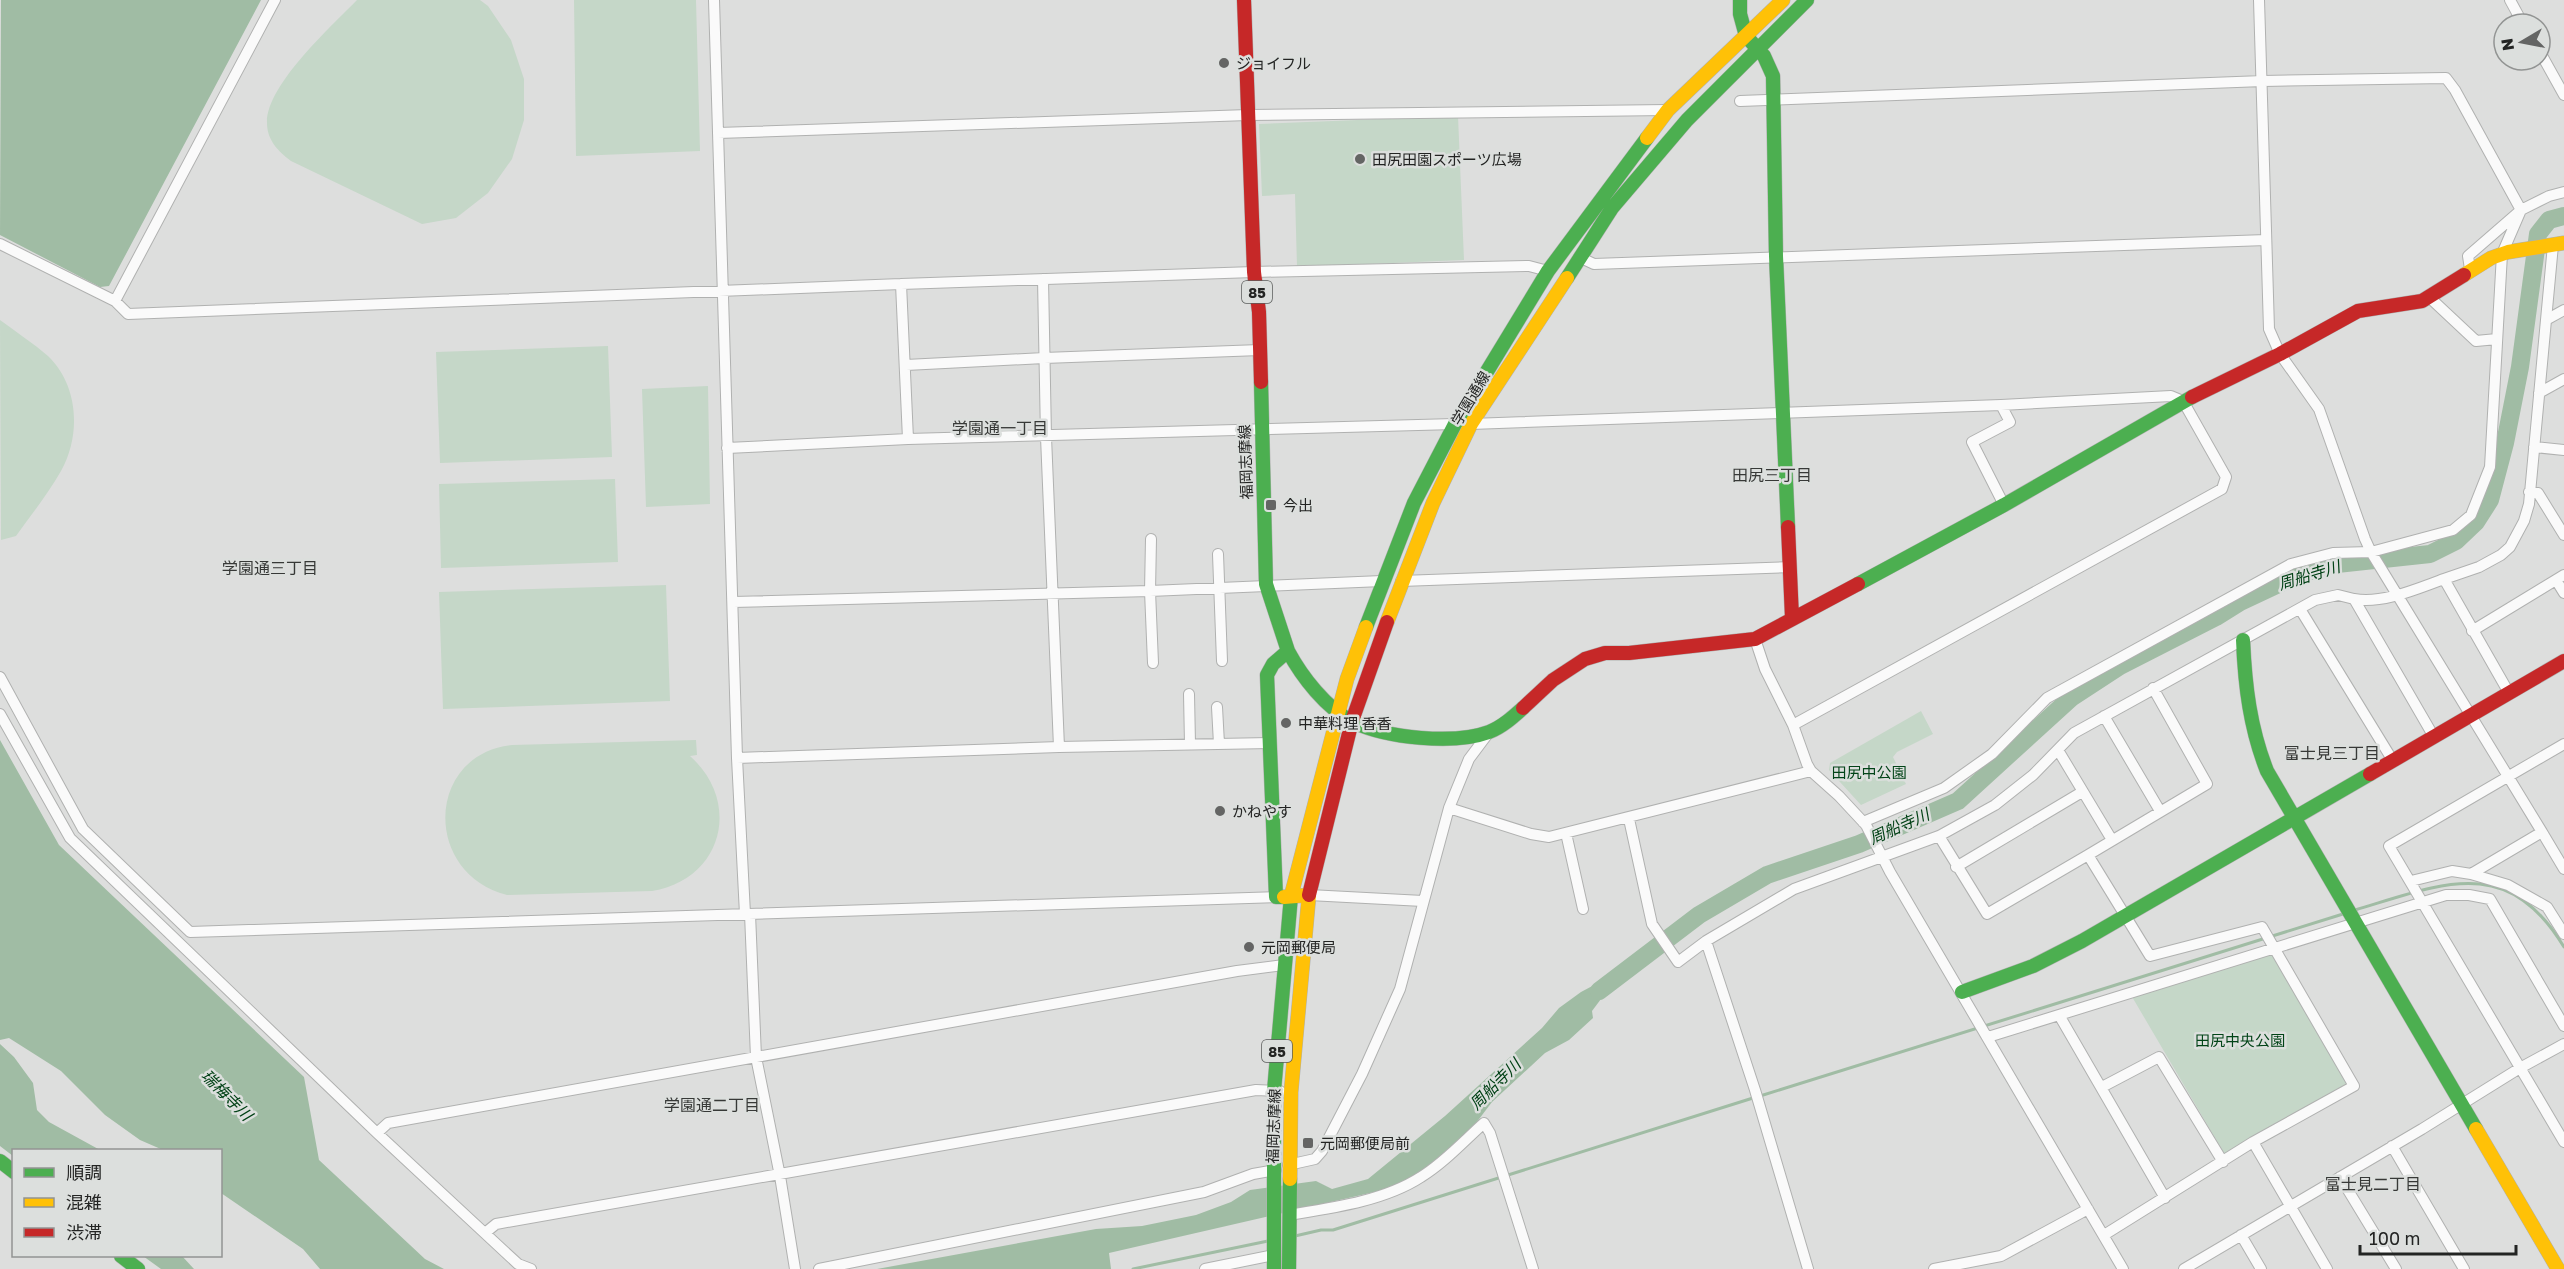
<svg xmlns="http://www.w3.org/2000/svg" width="2564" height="1269" viewBox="0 0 2564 1269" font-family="'Golos Text','Noto Sans JP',sans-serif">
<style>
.green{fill:#c5d7c8}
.water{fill:#a0bca4}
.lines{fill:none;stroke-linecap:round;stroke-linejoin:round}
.stream{stroke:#a0bca4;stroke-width:3}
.river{stroke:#a0bca4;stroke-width:18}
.street-casing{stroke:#b0b1b0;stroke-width:12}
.fast-casing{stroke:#b0b1b0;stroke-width:15}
.slow-casing{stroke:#b0b1b0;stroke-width:15}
.jam-casing{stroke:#b0b1b0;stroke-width:15}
.street{stroke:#fafafa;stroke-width:10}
.fast{stroke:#4caf50;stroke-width:14}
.slow{stroke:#ffc107;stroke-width:14}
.jam{stroke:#c62828;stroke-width:14}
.poi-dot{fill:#646564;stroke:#dcdfdd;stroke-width:2}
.labels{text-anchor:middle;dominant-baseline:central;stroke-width:5;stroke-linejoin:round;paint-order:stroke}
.shield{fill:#dcdfdd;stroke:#5a5c5b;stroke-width:1.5}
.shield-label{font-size:14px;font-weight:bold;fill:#232423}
.poi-label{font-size:15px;fill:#232423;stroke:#dcdfdd;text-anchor:start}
.street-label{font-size:15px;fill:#232423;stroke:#dcdfdd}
.park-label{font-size:15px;fill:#024418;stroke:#dcdfdd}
.neighbourhood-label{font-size:16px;fill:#373937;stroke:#dcdfdd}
.water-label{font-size:16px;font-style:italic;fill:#004115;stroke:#dcdfdd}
</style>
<rect width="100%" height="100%" fill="#dddedd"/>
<path class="green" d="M357 0H480L488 6 511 40 524 79V120L512 159 488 193 456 218 422 224 291 161C278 151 267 140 267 123 266 85 332 26 357 0Z
M574 0H696L700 151 576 156Z
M1458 116 1464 260 1297 267 1295 194 1262 196 1259 124Z
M0 320C16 332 33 343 48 356 79 386 81 435 61 471 48 494 31 515 16 536L1 540Z
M608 346 612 457 440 463 436 352Z
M708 386 710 504 646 507 642 389Z
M615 479 618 562 441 568 439 484Z
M666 585 670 701 443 709 439 592Z
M1921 711 1933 734 1897 752 1893 757 1906 784 1861 805 1829 770 1830 763Z
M696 740 697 755 690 756C742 802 723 879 652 891L507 895C422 873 426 754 512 745Z
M2272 949 2348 1084 2225 1155 2131 995Z"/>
<path class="water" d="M1 0H261L109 286 100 287 0 235Z
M0 740 59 845 304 1077 319 1160 425 1259 444 1269H320L303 1249 221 1193 220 1150H163L140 1140 105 1115 61 1071 9 1038 0 1040Z
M1613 975 1623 980 1604 995 1592 1011 1593 1018 1569 1040 1545 1053 1492 1102 1473 1127 1445 1153 1416 1176 1383 1190 1109 1253 1111 1269H877L1096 1229 1142 1226 1196 1215 1231 1202 1250 1190 1316 1181 1332 1189 1368 1179 1445 1116 1542 1028 1559 1008 1581 992Z
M0 1044 14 1057 33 1083 37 1110 49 1122 100 1150H14L13 1156 0 1146Z
M143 1256H182L194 1269H161Z"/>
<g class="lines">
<path class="stream" d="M2355 910C2442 884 2507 853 2564 947
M1760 1096 2343 914
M1295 1236 1321 1230H1333L1753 1098
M1133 1269 1268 1241"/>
<path class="river" d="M1599 991 1699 915 1767 875 1859 844 1958 801 2071 698 2120 666 2216 617 2240 602 2302 573 2337 564 2430 554 2456 541 2476 522 2490 500 2505 443 2520 367 2538 234 2549 220 2564 216"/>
<defs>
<path id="street" d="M714 0 737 758 745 914
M2259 0 2269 329 2280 354 2319 409 2365 539 2371 552 2542 832 2471 874
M2510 0 2523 24
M2540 52 2564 95
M1740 101 2263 81 2446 78 2455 90 2521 210 2468 256 2470 269
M718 133 1248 115 1668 110
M0 244 115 301 128 314 901 284 1254 272 1529 266 1548 271
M1579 257 1594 264 2266 240
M1043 279 1046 437 1059 747
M901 284 908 439
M2428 296 2476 341 2497 339
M115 301 275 0
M2546 320 2553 245
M906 365 1044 358 1260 350
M2539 393 2564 379
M2001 405 2010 422 1972 442 2004 505
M1471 424 2001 405 2171 396 2183 401 2226 477 2222 489 1793 725
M2534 447 2564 450
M727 448 908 439 1455 424
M2529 492 2538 493 2564 535
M1151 539 1150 591 1153 663
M1218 554 1222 661
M2556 580 2564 593
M1401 581 1791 567
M733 602 1150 591 1382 581
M2300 609 2393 761
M2472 631 2564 575
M1755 639 1765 669 1793 725 1807 764 1811 771 1839 796 1866 825 1890 872 2123 1269
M0 677 83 829 190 932 1276 897
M2509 693 2444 579 2479 567 2501 555 2510 547 2524 521 2529 504 2546 320 2564 310
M1189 694 1190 744
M1217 707 1219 744
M0 714 70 838 377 1133 518 1264 531 1269
M2104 716 2160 811
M2434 737 2354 599C2383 604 2416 589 2444 579
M2564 744 2389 846 2564 1142
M2058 750 2112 840
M737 758 1059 747 1270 743
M1449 808 1531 834 1549 837 1811 771
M1629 819 1652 924 1678 962 1706 941 1794 889 1939 836 1995 805 2033 775 2074 733 2315 600 2338 595 2354 599
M1863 822 1944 788 1992 754 2047 698 2291 564 2333 553 2371 552 2453 530 2471 515 2490 467 2502 254 2521 210 2549 196 2564 192
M2542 832 2564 869
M1566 833 1583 909
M1939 836 1987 914 2088 855
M1956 867 2082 792
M2411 881 2452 871 2471 874 2508 885 2547 907 2564 934
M1309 895 1423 901
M750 914 756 1057 780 1176 795 1269
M1706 941 1755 1090 1808 1269
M2059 1015 2165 1198
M1988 1037 2446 895H2469L2490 899 2564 1026
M2102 1087 2159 1057 2223 1162
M377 1133 388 1123 1237 971 1284 965
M2253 1142 2327 1269
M2392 1146 2464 1269
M1288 1165 1315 1159 1322 1151 1362 1074 1400 989 1449 808 1469 759 1490 731
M2340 1177 2396 1269
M1289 1215C1332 1208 1384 1201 1421 1177 1444 1163 1464 1141 1484 1123L1490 1133 1533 1269
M485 1233 496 1224 1256 1090 1280 1091
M2104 1235 2253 1142 2354 1086 2262 927 2150 956 2088 855 2207 784 2153 688
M2241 1235 2261 1269
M819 1269 1204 1192 1253 1174 1276 1170
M1205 1269 1274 1255
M1934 1269 2001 1256 2088 1209
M2184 1269 2422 1129 2520 1068 2564 1044"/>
<path id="fast" d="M1740 0V14L1746 36 1764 56 1773 76 1776 256 1788 527
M1567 278 1612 208 1687 120 1807 0
M1261 382 1266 584 1288 651 1273 664 1267 675 1276 897H1284
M1858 584 2004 505 2192 397
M1366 627 1414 503 1455 424 1548 271 1647 138
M2243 640C2245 686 2250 728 2267 771L2476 1129
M1288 651C1302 677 1326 708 1353 722 1387 738 1454 745 1489 732 1502 727 1513 717 1523 708
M1962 992 2033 966 2082 941 2370 774
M0 1161 14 1172
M121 1256 138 1269
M1274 1269V1091L1291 896
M1289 1269 1290 1179"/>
<path id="slow" d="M1647 138 1668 110 1783 0
M2464 275 2491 258 2508 252 2564 243
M1387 622 1433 503 1471 424 1567 278
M1291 896 1347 679 1366 627
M1284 897 1309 895 1291 1092 1290 1179
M2476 1129 2558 1269"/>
<path id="jam" d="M1244 0 1254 272 1259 312 1261 382
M2192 397 2280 354 2358 311 2422 301 2464 275
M1788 527 1792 618
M1523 708 1553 680 1585 659 1605 653H1629L1755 639 1858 584
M2370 774 2564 661
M1309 895 1352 721 1387 622"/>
</defs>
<use href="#street" class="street-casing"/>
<use href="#fast" class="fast-casing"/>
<use href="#slow" class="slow-casing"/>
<use href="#jam" class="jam-casing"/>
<use href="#street" class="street"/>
<use href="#fast" class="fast"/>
<use href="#slow" class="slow"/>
<use href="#jam" class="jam"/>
</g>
<g class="poi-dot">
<circle cx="1224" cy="63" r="6"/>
<circle cx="1360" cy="159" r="6"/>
<rect x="1265" y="499" width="12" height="12" rx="3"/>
<circle cx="1286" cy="723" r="6"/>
<circle cx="1220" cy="811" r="6"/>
<circle cx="1249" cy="947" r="6"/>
<rect x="1302" y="1137" width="12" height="12" rx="3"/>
</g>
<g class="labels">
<g class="shield">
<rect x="1242" y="281" width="30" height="22" rx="4.5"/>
<rect x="1262" y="1040" width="30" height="22" rx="4.5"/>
</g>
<g class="shield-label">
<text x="1257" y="292">85</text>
<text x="1277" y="1051">85</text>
</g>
<g class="poi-label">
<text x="1236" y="63">ジョイフル</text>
<text x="1372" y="159">田尻田園スポーツ広場</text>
<text x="1283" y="505">今出</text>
<text x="1298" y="723">中華料理 香香</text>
<text x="1232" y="811">かねやす</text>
<text x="1261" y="947">元岡郵便局</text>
<text x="1320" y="1143">元岡郵便局前</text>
</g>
<g class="street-label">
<text transform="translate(1470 398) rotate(-59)">学園通線</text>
<text transform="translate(1245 462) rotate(-92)">福岡志摩線</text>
<text transform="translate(1273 1126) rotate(-88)">福岡志摩線</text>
</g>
<g class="park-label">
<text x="1869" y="772">田尻中公園</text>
<text x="2240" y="1040">田尻中央公園</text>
</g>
<g class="neighbourhood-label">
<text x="1000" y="428">学園通一丁目</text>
<text x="1772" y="475">田尻三丁目</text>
<text x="270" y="568">学園通三丁目</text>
<text x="2332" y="753">富士見三丁目</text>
<text x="712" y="1105">学園通二丁目</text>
<text x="2373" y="1184">富士見二丁目</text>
</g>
<g class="water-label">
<text transform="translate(2309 575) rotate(-17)">周船寺川</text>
<text transform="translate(1899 826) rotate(-24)">周船寺川</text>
<text transform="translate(1495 1084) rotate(-45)">周船寺川</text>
<text transform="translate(227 1095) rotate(45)">瑞梅寺川</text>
</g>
</g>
<rect x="12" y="1149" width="210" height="108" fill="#dcdfdd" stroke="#929493" stroke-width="1.5"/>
<rect x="24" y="1168" width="30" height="9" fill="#4caf50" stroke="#929493" stroke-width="1.5"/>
<text x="66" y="1179" font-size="18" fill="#232423">順調</text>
<rect x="24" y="1198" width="30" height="9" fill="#ffc107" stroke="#929493" stroke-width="1.5"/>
<text x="66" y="1209" font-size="18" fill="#232423">混雑</text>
<rect x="24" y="1228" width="30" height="9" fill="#c62828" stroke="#929493" stroke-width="1.5"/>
<text x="66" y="1239" font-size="18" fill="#232423">渋滞</text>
<g transform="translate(2522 42) rotate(260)"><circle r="28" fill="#dcdfdd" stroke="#929493" stroke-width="1.5"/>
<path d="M0-4.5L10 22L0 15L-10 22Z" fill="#646564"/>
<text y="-9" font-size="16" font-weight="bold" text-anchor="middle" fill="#232423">N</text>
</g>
<path d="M2360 1245v9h156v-9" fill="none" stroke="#232423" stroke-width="3"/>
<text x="2369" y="1245" font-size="18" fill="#232423" stroke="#dcdfdd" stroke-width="4.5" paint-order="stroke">100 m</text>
</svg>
